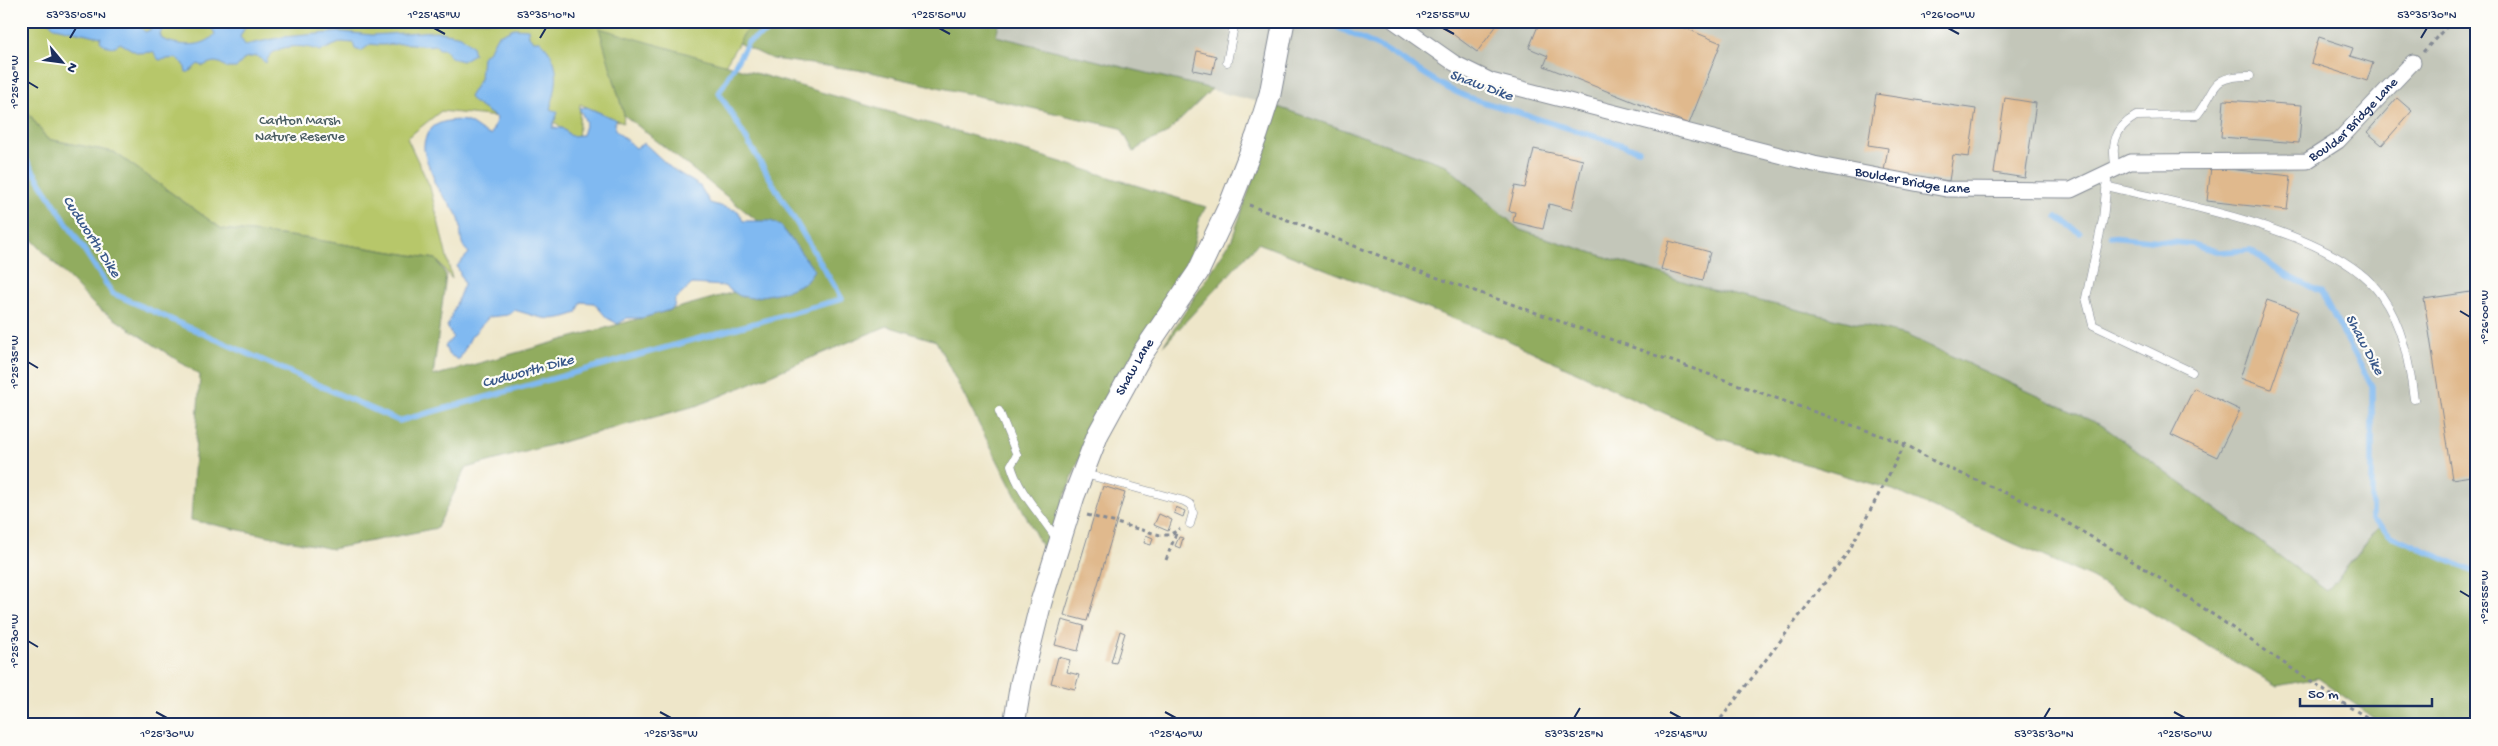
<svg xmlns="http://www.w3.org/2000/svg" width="2498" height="746" viewBox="0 0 2498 746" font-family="'Gochi Hand',sans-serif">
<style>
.industrial{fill:#c3c6b9}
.green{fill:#b7c76a;stroke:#697b64}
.forest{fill:#91ac5e;stroke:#566e5e}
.water{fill:#80b9f1;stroke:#4e74a8}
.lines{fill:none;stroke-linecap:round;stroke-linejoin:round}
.stream{stroke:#80b9f1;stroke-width:5.5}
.building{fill:#e0b98d}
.lane-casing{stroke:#848a94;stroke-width:9}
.street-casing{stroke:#848a94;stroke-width:17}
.secondary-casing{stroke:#848a94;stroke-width:23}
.path{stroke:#848a94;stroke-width:3;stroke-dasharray:4 4;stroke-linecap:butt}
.lane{stroke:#fff;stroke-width:8}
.street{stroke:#fff;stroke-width:15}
.secondary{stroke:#fff;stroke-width:21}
.ticks{fill:none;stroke:#1b2f5e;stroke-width:2}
.labels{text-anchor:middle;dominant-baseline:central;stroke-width:4.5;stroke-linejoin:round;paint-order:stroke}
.street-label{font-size:14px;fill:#1b2f5e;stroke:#fdfcf7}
.park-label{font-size:14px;fill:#4a5d62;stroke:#fdfcf7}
.water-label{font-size:15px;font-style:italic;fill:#39588a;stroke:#fdfcf7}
.neatline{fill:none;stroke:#1b2f5e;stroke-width:2}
.ticks-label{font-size:12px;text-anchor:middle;fill:#1b2f5e}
</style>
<rect width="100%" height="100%" fill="#fdfcf7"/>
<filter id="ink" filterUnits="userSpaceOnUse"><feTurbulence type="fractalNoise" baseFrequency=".02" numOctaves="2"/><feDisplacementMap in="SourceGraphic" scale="10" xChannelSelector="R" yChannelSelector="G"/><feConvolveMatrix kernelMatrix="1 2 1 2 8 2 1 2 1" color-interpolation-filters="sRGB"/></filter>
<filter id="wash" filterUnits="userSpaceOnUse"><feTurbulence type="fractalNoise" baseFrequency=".0096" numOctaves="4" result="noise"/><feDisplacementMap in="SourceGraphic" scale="20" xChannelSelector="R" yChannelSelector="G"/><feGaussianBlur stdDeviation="1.12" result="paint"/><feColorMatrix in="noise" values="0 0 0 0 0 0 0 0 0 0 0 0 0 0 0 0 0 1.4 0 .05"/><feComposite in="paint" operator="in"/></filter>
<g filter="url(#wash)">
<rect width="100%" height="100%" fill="#eee6c9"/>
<path class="industrial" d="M1000 21H2477V573L2392 536 2380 527 2327 591 2103 426 1708 289 1520 230 1513 222 1278 107 996 36Z"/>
<path class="green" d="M21 21H752L725 65 600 29 624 115 623 123 580 104 578 142 556 123 441 111 407 138 430 187 452 279 436 259 298 237 222 229 114 152 47 139 21 102Z"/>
<path class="forest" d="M752 21H1000L996 36 1212 89 1166 134 1144 144 1134 152 1121 128 866 71 772 59 738 43Z
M599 28 1032 153 1206 207 1200 217 1189 264 1095 418 1044 551 936 341 887 326 699 405 466 468 437 528 332 549 191 520 200 375 95 306 21 228V102L47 139 114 152 222 229 298 237 436 259 446 275 433 376 792 276 769 230 624 115Z
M1278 107 1446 165 1520 230 1708 289 1906 335 2103 426 2327 591 2380 526 2392 536 2477 573V725H2384L2318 678 2277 686 2092 578 1893 490 1718 438 1503 338 1258 243 1163 346 1232 239Z"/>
<path class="water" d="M48 21H112L116 26H139L145 32 150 30 154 21H167L160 34 162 39C177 46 204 49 215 34L208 21H248L240 37 245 45 283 37 342 32 372 35 436 31 461 36 472 46 474 54 462 61C454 59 448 57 445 49H439L436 45C425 46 422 45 412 44 398 42 386 47 371 44L361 51 355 49 353 43 342 42 320 51C305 44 271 43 266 63L257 56 245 58 236 68H227C218 60 213 61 203 66L198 64 189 72H186L184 64 176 58 159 60 153 52 138 53 120 43C114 49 105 47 100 41L101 37 54 27Z
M514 28 528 29 529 36 533 41H540C562 61 558 84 550 109L558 112 552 128H562L571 136 582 135 586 122 579 108 586 107 615 119V130L636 148 644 143 671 168 700 186 710 203 738 211 743 221H771L781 226 814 270 806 282 786 291 752 298 740 296 724 286 692 284 675 300 674 307 670 310 642 318H627L618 324 607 318 594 303 581 302 577 313C548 324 541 317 514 310L508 315 489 317 471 337 459 360 448 354 445 346 453 337 447 327 464 284 457 266 469 253C455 241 465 228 457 215 452 205 439 192 435 184 433 181 434 177 432 173 425 157 418 143 432 128 439 121 455 119 465 121 475 124 481 133 491 135L497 118 473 102 469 97 480 79 482 57 489 51 497 36Z"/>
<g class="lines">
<path class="stream" d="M1324 21 1386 50 1447 88 1467 97 1639 150
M21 152 112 293 399 421 842 299 719 93 748 42 786 21
M2057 217 2080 233
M2110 236 2192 244 2219 252 2251 250 2282 273 2321 292 2372 386V519L2392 536 2477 573"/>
</g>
<g id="blocks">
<path class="building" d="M1435 21H1500L1477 52Z
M1540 21H1668L1721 43 1689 124 1544 66 1548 56 1529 48Z
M2319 37 2353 48 2350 56 2373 63 2367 81 2311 63Z
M1197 51 1216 56 1212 74 1193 70Z
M1876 94 1976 109 1969 157 1953 155 1949 181 1884 171 1888 148 1868 145Z
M2005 98 2036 103 2025 178 1994 173Z
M2397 98 2412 111 2382 145 2367 132Z
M2224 100 2302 105 2299 143 2221 137Z
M1534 149 1583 160 1572 210 1549 204 1543 229 1513 222 1515 212 1509 211 1515 186 1525 188Z
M2211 167 2291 176 2287 210 2207 201Z
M1669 241 1710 252 1703 280 1661 269Z
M2477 291V475L2452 479 2424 299Z
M2267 300 2298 311 2271 389 2240 378Z
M2194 388 2240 410 2217 457 2171 435Z
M1103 486 1125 493 1087 621 1064 615Z
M1176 507 1185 511 1183 517 1174 513Z
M1159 514 1172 520 1168 531 1154 525Z
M1146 535 1153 538 1151 545 1144 543Z
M1179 537 1183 538 1180 548 1175 546Z
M1062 620 1084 626 1078 651 1055 645Z
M1120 631 1125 633 1116 663 1111 662Z
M1058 657 1070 660 1067 672 1079 675 1075 689 1051 683Z"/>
</g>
</g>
<g filter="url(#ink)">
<use href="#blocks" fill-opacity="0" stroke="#848a94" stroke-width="1"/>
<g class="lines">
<defs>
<path id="lane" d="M1227 62 1235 21
M2116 169C2111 146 2113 129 2136 116L2197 115C2218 89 2208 76 2250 76
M2107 181 2103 219 2086 298 2093 325 2192 372
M2106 186C2180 205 2336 230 2381 295 2403 326 2409 362 2414 399
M999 411 1017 455 1011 465C1019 494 1042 515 1057 540
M1085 474 1184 501 1191 505 1193 513 1190 524"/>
<g id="street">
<path id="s1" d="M1394 21 1454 63 1491 81 1814 164 1946 189 2071 190 2130 162 2307 161 2338 141 2413 62"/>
</g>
<g id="secondary">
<path id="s2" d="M1014 725 1021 683 1041 602 1074 496 1098 434 1142 354 1198 272 1230 204 1257 135 1270 94 1284 21"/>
</g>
</defs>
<use href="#lane" class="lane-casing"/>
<use href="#street" class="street-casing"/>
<use href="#secondary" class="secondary-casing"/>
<path class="path" d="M2423 52 2452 21
M1249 205 1424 273 1905 444 1935 462 2049 512 2149 571 2341 702 2380 725
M1087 515 1160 535H1169L1180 529
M1166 560 1177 531
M1716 725 1849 551 1905 444"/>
<use href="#lane" class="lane"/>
<use href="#street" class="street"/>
<use href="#secondary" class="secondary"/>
</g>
</g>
<path class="ticks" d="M434 28 445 34M939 28 950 34M1443 28 1454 34M1948 28 1959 34M70 38 76 28M540 38 546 28M2421 38 2427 28M28 82 38 88M2460 311 2470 317M28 362 38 368M2460 591 2470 597M28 641 38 647M156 712 167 718M660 712 671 718M1165 712 1176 718M1670 712 1681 718M2174 712 2185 718M1574 718 1580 708M2044 718 2050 708"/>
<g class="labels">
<g class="street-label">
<text stroke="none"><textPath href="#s1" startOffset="1012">Boulder Bridge Lane</textPath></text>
<text stroke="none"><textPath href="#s1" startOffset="548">Boulder Bridge Lane</textPath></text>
<text stroke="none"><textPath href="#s2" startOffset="380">Shaw Lane</textPath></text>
</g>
<g class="park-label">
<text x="300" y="121">Carlton Marsh<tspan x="300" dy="16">Nature Reserve</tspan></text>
</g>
<g class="water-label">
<text transform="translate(1481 86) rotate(20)">Shaw Dike</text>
<text transform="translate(91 237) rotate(57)">Cudworth Dike</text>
<text transform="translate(2364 345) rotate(62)">Shaw Dike</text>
<text transform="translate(528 372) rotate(-15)">Cudworth Dike</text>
</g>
</g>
<rect width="2498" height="746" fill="none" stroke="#fdfcf7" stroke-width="55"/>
<g transform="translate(62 62) rotate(119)" stroke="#fdfcf7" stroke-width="4" paint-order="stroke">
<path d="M0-4L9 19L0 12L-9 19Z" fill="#1b2f5e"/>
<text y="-8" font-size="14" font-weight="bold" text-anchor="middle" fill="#1b2f5e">N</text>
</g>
<path d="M2300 698v8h132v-8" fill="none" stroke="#1b2f5e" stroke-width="2.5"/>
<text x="2308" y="698" font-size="15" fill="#1b2f5e" stroke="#fdfcf7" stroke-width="4" paint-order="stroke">50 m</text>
<rect x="28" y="28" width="2442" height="690" class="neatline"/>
<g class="ticks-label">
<text x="76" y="18">53°35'05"N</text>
<text x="434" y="18">1°25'45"W</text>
<text x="546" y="18">53°35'10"N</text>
<text x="939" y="18">1°25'50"W</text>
<text x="1443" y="18">1°25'55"W</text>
<text x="1948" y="18">1°26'00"W</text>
<text x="2427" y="18">53°35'30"N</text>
<text transform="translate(14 82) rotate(-90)" y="4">1°25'40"W</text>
<text transform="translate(2484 317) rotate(-90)" y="4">1°26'00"W</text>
<text transform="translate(14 362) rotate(-90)" y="4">1°25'35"W</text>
<text transform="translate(2484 597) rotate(-90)" y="4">1°25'55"W</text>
<text transform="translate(14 641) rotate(-90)" y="4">1°25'30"W</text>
<text x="167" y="737">1°25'30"W</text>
<text x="671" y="737">1°25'35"W</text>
<text x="1176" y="737">1°25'40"W</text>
<text x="1574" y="737">53°35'25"N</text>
<text x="1681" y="737">1°25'45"W</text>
<text x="2044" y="737">53°35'30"N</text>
<text x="2185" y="737">1°25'50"W</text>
</g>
</svg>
